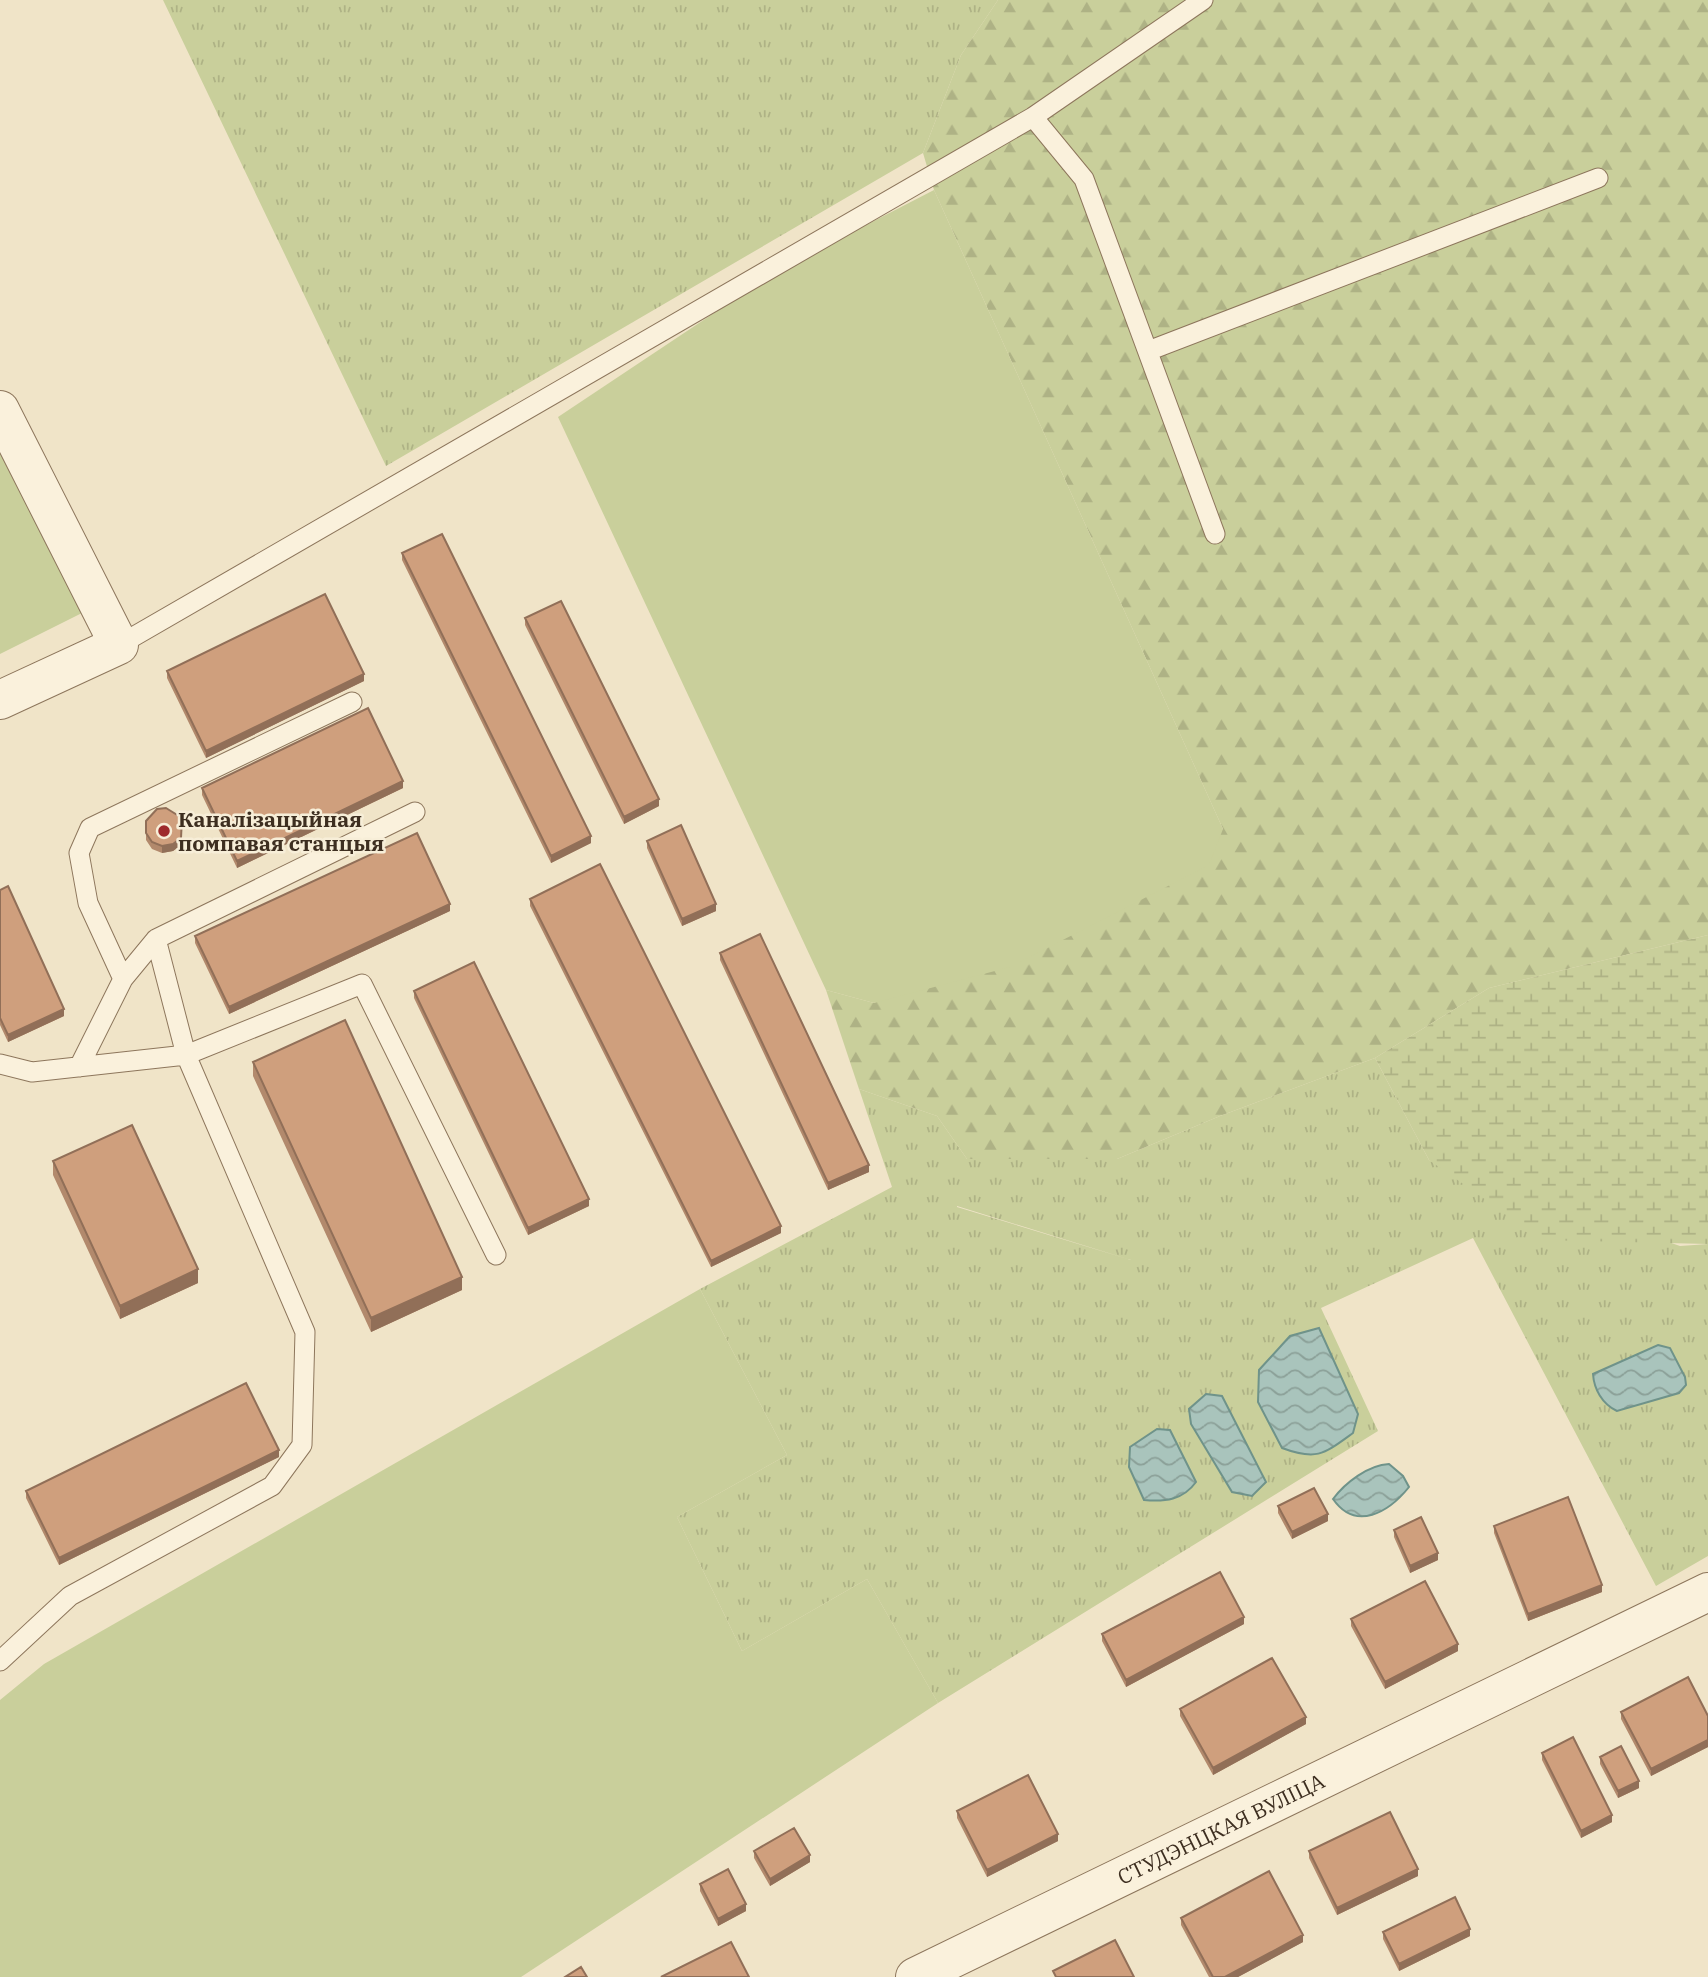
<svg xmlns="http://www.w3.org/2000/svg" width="1708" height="1977" viewBox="0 0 1708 1977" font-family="'IBM Plex Serif',serif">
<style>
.grass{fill:url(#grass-tufts);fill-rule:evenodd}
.forest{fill:url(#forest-firs)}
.wetland{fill:url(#wetland-marsh)}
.garden{fill:#c9cf9b}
.water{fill:url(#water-waves);stroke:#6f938a;stroke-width:2}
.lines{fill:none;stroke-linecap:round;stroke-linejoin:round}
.service-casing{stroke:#8d765c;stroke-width:21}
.minor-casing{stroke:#8d765c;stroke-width:40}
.service{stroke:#faf1dc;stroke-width:19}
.minor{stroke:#faf1dc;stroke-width:38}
.wall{fill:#b2896c}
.shaded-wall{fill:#916f58}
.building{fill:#cf9f7d;stroke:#916f58;stroke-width:2}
.poi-dot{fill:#9e2a2b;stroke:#f7eed8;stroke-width:2.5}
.labels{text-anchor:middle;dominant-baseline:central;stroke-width:5;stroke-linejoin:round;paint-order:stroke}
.poi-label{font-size:21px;font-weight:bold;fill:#3d2e20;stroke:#f7eed8;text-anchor:start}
.street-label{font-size:21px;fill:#3d2e20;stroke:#f7eed8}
</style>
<defs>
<pattern id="grass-tufts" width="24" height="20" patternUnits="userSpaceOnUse" patternTransform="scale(1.75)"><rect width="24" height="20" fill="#c9cf9b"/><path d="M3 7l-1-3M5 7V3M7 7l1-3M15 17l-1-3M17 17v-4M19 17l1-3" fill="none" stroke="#aeb285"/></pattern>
<pattern id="forest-firs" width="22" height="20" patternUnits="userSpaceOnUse" patternTransform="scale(1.75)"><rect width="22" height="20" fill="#c9cf9b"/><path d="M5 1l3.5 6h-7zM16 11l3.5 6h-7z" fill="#aeb285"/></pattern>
<pattern id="wetland-marsh" width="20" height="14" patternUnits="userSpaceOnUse" patternTransform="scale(1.75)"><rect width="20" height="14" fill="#c9cf9b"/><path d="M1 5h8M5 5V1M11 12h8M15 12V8" fill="none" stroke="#aeb285"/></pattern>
<pattern id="water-waves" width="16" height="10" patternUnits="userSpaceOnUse" patternTransform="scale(1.75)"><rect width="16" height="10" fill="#a9c4bc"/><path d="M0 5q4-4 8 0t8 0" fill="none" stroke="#8ba098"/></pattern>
</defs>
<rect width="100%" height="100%" fill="#f0e4c8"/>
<path class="grass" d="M163 0H998L961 55 923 153 386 466Z
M1375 1058 1429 1160 1680 1246 1708 1244V1556L1656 1586 1473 1238 1321 1308 1378 1431 938 1703 867 1579 742 1651 677 1517 787 1455 700 1289 892 1187 859 1089 937 1116 967 1159H1117L1220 1116ZM957 1206 1131 1260 957 1207Z"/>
<path class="forest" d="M998 0H1708V935L1489 988 1375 1058 1220 1116 1117 1159H967L937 1116 859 1089 826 990 874 1003 1223 829 934 190 923 153 961 55Z"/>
<path class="wetland" d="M1708 935V1244L1543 1240 1429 1160 1375 1058 1489 988Z"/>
<path class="garden" d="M934 190 1223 829 1209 865 1010 967 874 1003 826 990 558 417 777 271Z
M0 430 90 609 0 654Z
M700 1289 787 1455 677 1517 742 1651 867 1579 938 1703 521 1977H0V1700L44 1664Z"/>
<path class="water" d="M1319 1328 1358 1414 1353 1433C1324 1454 1317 1461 1282 1448L1258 1402 1259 1370 1290 1336Z
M1658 1345 1670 1348 1685 1377 1686 1385 1679 1393 1617 1411C1602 1404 1594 1389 1593 1374Z
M1206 1394 1222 1396 1266 1482 1252 1496 1232 1492 1191 1424 1189 1409Z
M1157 1429 1170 1430 1196 1482C1183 1500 1165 1502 1144 1500L1129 1467 1130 1447Z
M1389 1464 1403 1476 1409 1487C1389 1512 1356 1532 1333 1499 1345 1483 1368 1465 1389 1464Z"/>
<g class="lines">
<defs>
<path id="service" d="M1033 117 1084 179 1215 534
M1148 351 1598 178
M119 645 1033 117 1203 0
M123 979 88 903 79 853 90 828 352 702
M0 1064 32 1072 186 1055 362 984 496 1255
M79 1067 123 979 156 939
M0 1661 70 1596 272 1486 302 1445 305 1332 186 1055 156 939 415 812"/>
<g id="minor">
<path d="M0 410 119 645 0 700"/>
<path id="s1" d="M915 1977 1708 1592"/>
</g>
</defs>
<use href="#service" class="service-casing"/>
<use href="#minor" class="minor-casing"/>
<use href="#service" class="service"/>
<use href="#minor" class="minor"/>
</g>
<path class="wall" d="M402 553 591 843 551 863 402 560Z
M525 618 659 806 624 824 525 625Z
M167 671 364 681 206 758 167 678Z
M202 788H403L237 868 202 795Z
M146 821 182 825 181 845 173 851 162 853 152 849 146 840Z
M647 841 716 911 682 926 647 848Z
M0 890 64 1016 8 1042 0 1025Z
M530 899 781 1233 711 1267 530 906Z
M450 911 229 1014 195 943V936Z
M720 953 869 1172 828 1190 720 960Z
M414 991 589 1206 528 1235 414 998Z
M253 1062 462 1290 371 1332 253 1076Z
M53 1161 198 1283 120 1319 53 1175Z
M279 1457 59 1565 26 1498V1491Z
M1278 1506 1328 1521 1292 1539 1278 1513Z
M1494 1526 1602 1592 1528 1621 1494 1533Z
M1394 1530 1438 1560 1410 1573 1394 1537Z
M1351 1619 1458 1651 1385 1689 1351 1626Z
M1244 1624 1126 1687 1102 1641V1634Z
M1180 1709 1306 1724 1213 1775 1180 1716Z
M1621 1712 1708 1716V1747L1651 1776 1621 1719Z
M1542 1753 1612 1822 1581 1838 1542 1760Z
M1600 1757 1639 1788 1618 1798 1600 1764Z
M957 1811 1058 1841 987 1877 957 1818Z
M754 1851 810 1862 770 1886 754 1858Z
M1309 1851 1418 1876 1337 1915 1309 1858Z
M700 1884 746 1911 718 1926 700 1891Z
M1181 1918 1303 1942 1238 1977H1209L1181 1925Z
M1383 1932 1470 1936 1399 1971 1383 1939Z"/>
<path class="shaded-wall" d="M364 674V681L206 758V751Z
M403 781V788L237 868V861Z
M659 799V806L624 824V817Z
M182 825 181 845 173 851 162 853V846Z
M591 836V843L551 863V856Z
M450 904V911L229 1014V1007Z
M716 904V911L682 926V919Z
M64 1009V1016L8 1042V1035Z
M869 1165V1172L828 1190V1183Z
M589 1199V1206L528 1235V1228Z
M781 1226V1233L711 1267V1261Z
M198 1269V1283L120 1319V1306Z
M462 1277V1290L371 1332V1318Z
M279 1450V1457L59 1565V1558Z
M1328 1514V1521L1292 1539V1532Z
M1438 1553V1560L1410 1573V1566Z
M1602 1585V1592L1528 1621V1614Z
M1244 1617V1624L1126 1687V1680Z
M1458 1644V1651L1385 1689V1682Z
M1306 1717V1724L1213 1775V1768Z
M1708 1740V1747L1651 1776V1769Z
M1639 1781V1788L1618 1798V1791Z
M1612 1815V1822L1581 1838V1831Z
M1058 1834V1841L987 1877V1870Z
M810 1855V1862L770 1886V1879Z
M1418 1869V1876L1337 1915V1908Z
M746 1904V1911L718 1926V1919Z
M1470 1929V1936L1399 1971V1964Z
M1303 1935V1942L1238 1977H1225Z"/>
<path class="building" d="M442 534 591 836 551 856 402 553Z
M325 594 364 674 206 751 167 671Z
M561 601 659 799 624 817 525 618Z
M368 708 403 781 237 861 202 788Z
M166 808 182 818 181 838 173 844 162 846 152 842 146 833V821L157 809Z
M681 825 716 904 682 919 647 841Z
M417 833 450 904 229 1007 195 936Z
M600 864 781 1226 711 1261 530 899Z
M8 886 64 1009 8 1035 0 1018V890Z
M760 934 869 1165 828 1183 720 953Z
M474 962 589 1199 528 1228 414 991Z
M345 1020 462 1277 371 1318 253 1062Z
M132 1125 198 1269 120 1306 53 1161Z
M246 1383 279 1450 59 1558 26 1491Z
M1314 1488 1328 1514 1292 1532 1278 1506Z
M1568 1497 1602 1585 1528 1614 1494 1526Z
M1421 1517 1438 1553 1410 1566 1394 1530Z
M1220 1572 1244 1617 1126 1680 1102 1634Z
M1425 1581 1458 1644 1385 1682 1351 1619Z
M1272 1658 1306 1717 1213 1768 1180 1709Z
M1688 1677 1708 1716V1740L1651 1769 1621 1712Z
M1573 1737 1612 1815 1581 1831 1542 1753Z
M1621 1746 1639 1781 1618 1791 1600 1757Z
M1028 1775 1058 1834 987 1870 957 1811Z
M1390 1812 1418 1869 1337 1908 1309 1851Z
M794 1828 810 1855 770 1879 754 1851Z
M728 1869 746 1904 718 1919 700 1884Z
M1269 1871 1303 1935 1225 1977H1213L1181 1918Z
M1455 1897 1470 1929 1399 1964 1383 1932Z
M1115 1940 1134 1977H1056L1053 1971Z
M731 1942 749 1977H661Z
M581 1967 587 1977H565Z"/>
<circle class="poi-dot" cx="164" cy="831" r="7"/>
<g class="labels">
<g class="poi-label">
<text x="178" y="819">Каналізацыйная<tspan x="178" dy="24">помпавая станцыя</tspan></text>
</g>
<g class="street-label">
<text stroke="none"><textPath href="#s1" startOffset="340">СТУДЭНЦКАЯ ВУЛІЦА</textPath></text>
</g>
</g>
</svg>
